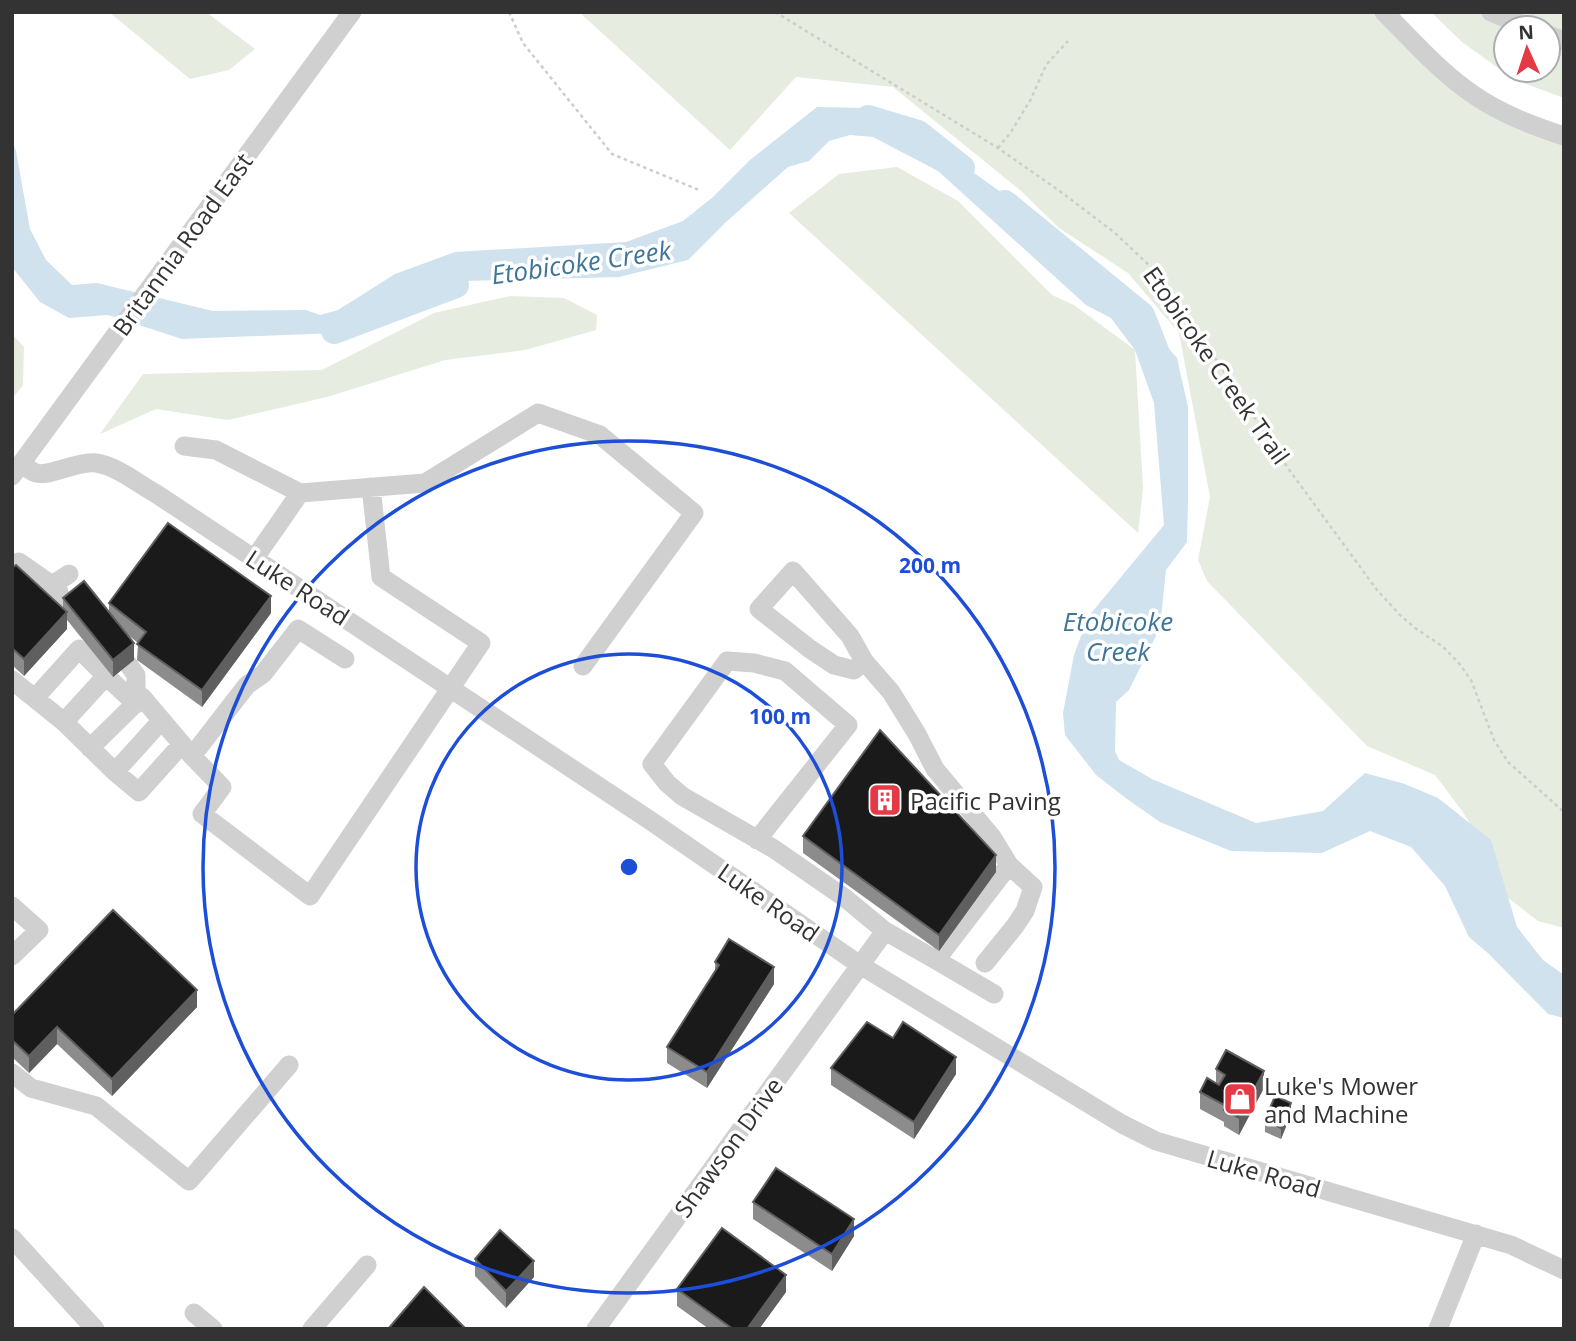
<svg xmlns="http://www.w3.org/2000/svg" width="1576" height="1341" viewBox="0 0 1576 1341" font-family="'Open Sans',sans-serif">
<style>
.green{fill:#e6ecdf;fill-rule:evenodd}
.water{fill:#cfe2ee}
.lines{fill:none;stroke-linecap:round;stroke-linejoin:round}
.river{stroke:#cfe2ee;stroke-width:26}
.path{stroke:#cdcdcd;stroke-width:2.5;stroke-dasharray:3.5 3.5;stroke-linecap:butt}
.minor{stroke:#d0d0d0;stroke-width:19}
.wall{fill:#8c8c8c}
.shaded-wall{fill:#5f5f5f}
.building{fill:#1a1a1a;stroke:#5f5f5f;stroke-width:2}
.ring{fill:none;stroke:#1d4ed8;stroke-width:3.5}
.labels{text-anchor:middle;dominant-baseline:central;stroke-width:7;stroke-linejoin:round;paint-order:stroke}
.street-label{font-size:24px;fill:#333;stroke:#fff}
.poi-label{font-size:24px;fill:#333;stroke:#fff;text-anchor:start}
.water-label{font-size:26px;font-style:italic;fill:#3f7597;stroke:#fff}
.centre{fill:#1d4ed8;stroke:#fff;stroke-width:3.5}
.ring-label{font-size:21px;text-anchor:middle;font-weight:bold;fill:#1d4ed8;stroke:#fff;stroke-width:7;stroke-linejoin:round;paint-order:stroke}
</style>
<rect width="100%" height="100%" fill="#fff"/>
<path class="green" d="M109 12H206L255 49 229 70 190 79Z
M579 12H1385L1465 90 1564 128V928L1538 921 1507 897 1487 850 1462 811 1435 775 1367 746 1207 581 1198 560 1210 497 1179 333 1128 273 1059 228 1020 190 893 87 796 77 730 150Z
M1431 12H1564V98L1515 80 1462 42ZM1506 28H1548V70H1506Z
M897 167 958 201 1052 295 1074 305 1135 350 1143 489 1138 533 789 213 839 174Z
M510 296 564 298 597 315 596 330 525 350 445 360 327 397 228 420 156 409 100 434 143 374 322 370 434 313Z
M12 334 24 347 23 385 12 399Z"/>
<path class="water" d="M817 107 865 108 942 150 1002 193 1067 261 1129 303 1177 358 1188 407V500L1187 542 1166 570 1160 628 1129 690 1116 702 1115 751 1119 760 1152 779 1256 823 1323 811 1365 773 1405 784 1438 798 1491 840 1517 927 1543 960 1564 975V1018L1548 1014 1489 954 1469 937 1445 886 1411 847 1370 831 1322 853 1231 851 1160 822 1127 799 1096 775 1065 735 1063 713 1074 655 1088 617 1164 525 1154 403 1135 350 1111 318 1086 305 938 171 873 137 850 135 829 141 809 161 788 167 725 223 688 260 619 277 466 281 447 293 385 306 358 326 335 333 182 339 108 315 69 318 40 302 12 267V141L16 151 30 229 46 260 72 285 97 283 213 311 306 310 320 315 338 310 395 274 455 252 626 242 683 221 713 197 750 160Z"/>
<g class="lines">
<path class="river" d="M868 118 918 133 962 168
M1005 203 1142 315 1158 356
M334 331 456 285"/>
<path class="path" d="M509 12 523 43 612 154 699 190
M775 12 998 148 1061 192 1115 233 1152 268 1183 310 1290 471 1377 590 1400 615 1415 628 1442 646 1458 662 1471 680 1494 740 1508 762 1564 812
M998 148 1011 132 1031 99 1046 65 1068 41"/>
<path class="minor" d="M1384 12C1412 40 1439 71 1471 93 1499 113 1531 125 1564 136
M1491 12 1530 28
M1548 35 1564 41
M184 446 216 450 300 493 254 559
M21 464C26 467 31 471 36 473 49 477 77 461 96 463 117 466 137 483 155 493L648 819 860 965 1122 1124 1156 1141 1511 1245 1564 1270
M12 476 352 12
M300 493 425 483 538 413 600 435 694 513 583 666
M12 569 19 562 52 585 69 574
M52 585 59 592 60 602 69 611
M128 664 136 675V689
M106 676 136 704
M12 680 64 722 115 772 161 721
M35 698 79 649 106 676 64 722
M90 748 142 697 192 756 222 787 202 814 310 896 481 643 381 577 371 487
M192 756 247 685 263 674 298 629 345 659
M115 772 139 792 182 744
M757 840 848 725 785 671 754 663 727 661 652 764 667 783 682 796 774 849 845 898 885 931
M12 906 39 930 12 956
M936 960 994 994
M985 963 1015 926 1025 911 1033 887 1009 865
M12 1073 31 1088 96 1106 189 1181 289 1065
M12 1238 95 1329
M194 1313 213 1329
M312 1329 367 1265
M596 1329 885 931 936 960 1009 865 992 837 935 769 917 734 891 692 864 661 850 636 793 571 759 609 810 649 834 665 854 670 864 661
M1438 1329 1476 1234"/>
</g>
<path class="wall" d="M12 568 63 609V598L109 611V603L271 613 202 707 137 660 138 643 127 634 134 660 113 677 67 620V629L24 676 12 665Z
M803 836 996 872 939 951 803 853Z
M715 962 774 984 707 1088 667 1063V1047L715 971Z
M197 1007 112 1096 57 1044 29 1073 12 1057V1015Z
M831 1068 956 1074 914 1139 831 1085Z
M1216 1069 1264 1088 1239 1135 1224 1126V1122L1200 1109V1092L1216 1083Z
M1291 1114 1281 1139 1265 1132V1120Z
M753 1202 854 1236 832 1271 753 1219Z
M475 1259 534 1277 506 1308 475 1276Z
M677 1289 786 1292 759 1329H709L677 1306Z"/>
<path class="shaded-wall" d="M271 596V613L202 707V690Z
M67 612V629L24 676V659Z
M134 643V660L113 677V660Z
M996 855V872L939 951V935Z
M774 967V984L707 1088V1072Z
M197 990V1007L112 1096V1079Z
M57 1027V1044L29 1073V1056Z
M956 1057V1074L914 1139V1122Z
M1264 1071V1088L1239 1135V1118Z
M1291 1103V1114L1281 1139V1128Z
M854 1219V1236L832 1271V1254Z
M534 1261V1277L506 1308V1291Z
M786 1275V1292L759 1329H747Z"/>
<path class="building" d="M168 523 271 596 202 690 137 644 146 632 109 603Z
M16 565 67 612 24 659 12 648V568Z
M84 581 134 643 113 660 63 598Z
M880 730 996 855 939 935 803 836Z
M113 910 197 990 112 1079 57 1027 29 1056 12 1040V1015Z
M729 939 774 967 707 1072 667 1047 719 965 715 962Z
M867 1022 893 1038 903 1022 956 1057 914 1122 831 1068Z
M1226 1050 1264 1071 1239 1118 1224 1110 1226 1106 1200 1092 1207 1078 1219 1085 1225 1075 1216 1069Z
M1275 1096 1291 1103 1281 1128 1265 1120Z
M776 1168 854 1219 832 1254 753 1202Z
M722 1228 786 1275 747 1329H733L677 1289Z
M500 1230 534 1261 506 1291 475 1259Z
M424 1287 466 1329H388Z"/>
<g class="ring">
<circle cx="629" cy="867" r="213"/>
<circle cx="629" cy="867" r="426"/>
</g>
<defs>
<symbol id="building-square" viewBox="-11 -11 22 22"><rect x="-9" y="-9" width="18" height="18" rx="4" fill="#e63946" stroke="#fff"/><path d="M-4-6H4V6H1V3H-1V6H-4ZM-2.5-4.3h1.7v1.8h-1.7ZM.8-4.3h1.7v1.8H.8ZM-2.5-1h1.7V.8h-1.7ZM.8-1h1.7V.8H.8Z" fill="#fff"/></symbol>
<symbol id="shop-square" viewBox="-11 -11 22 22"><rect x="-9" y="-9" width="18" height="18" rx="4" fill="#e63946" stroke="#fff"/><path d="M-5-2.5h2.3a2.7 3.5 0 0 1 5.4 0H5L5.5 6h-11ZM-1.5-2.5h3a1.5 2.3 0 0 0-3 0Z" fill="#fff"/></symbol>
</defs>
<g fill-rule="evenodd">
<use href="#building-square" x="866" y="781" width="38" height="38"/>
<use href="#shop-square" x="1221" y="1080" width="38" height="38"/>
</g>
<g class="labels">
<g class="street-label">
<text transform="translate(182 244) rotate(-54)">Britannia Road East</text>
<text transform="translate(1217 365) rotate(55)">Etobicoke Creek Trail</text>
<text transform="translate(298 587) rotate(33)">Luke Road</text>
<text transform="translate(769 902) rotate(35)">Luke Road</text>
<text transform="translate(728 1147) rotate(-54)">Shawson Drive</text>
<text transform="translate(1264 1173) rotate(16)">Luke Road</text>
</g>
<g class="poi-label">
<text x="910" y="800">Pacific Paving</text>
<text x="1264" y="1085">Luke's Mower<tspan x="1264" dy="28">and Machine</tspan></text>
</g>
<g class="water-label">
<text transform="translate(581 262) rotate(-8)">Etobicoke Creek</text>
<text x="1118" y="621">Etobicoke<tspan x="1118" dy="30">Creek</tspan></text>
</g>
</g>
<circle cx="629" cy="867" r="10" class="centre"/>
<g class="ring-label">
<text x="930" y="573">200 m</text>
<text x="780" y="724">100 m</text>
</g>
<rect width="1576" height="1341" fill="none" stroke="#333333" stroke-width="28"/>
<g transform="translate(1527 49) rotate(357)"><circle r="33" fill="#ffffff" stroke="#adadad" stroke-width="2"/>
<path d="M0-5L12 26L0 18L-12 26Z" fill="#e63946"/>
<text y="-10" font-size="19" font-weight="bold" text-anchor="middle" fill="#333333">N</text>
</g>
</svg>
